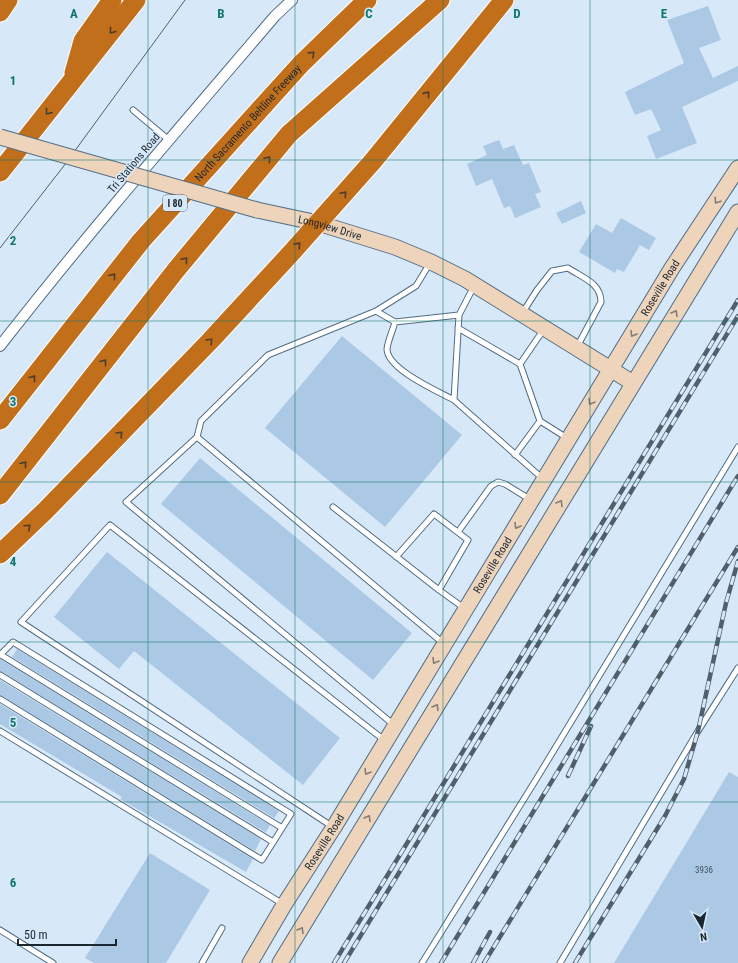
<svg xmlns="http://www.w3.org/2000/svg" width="738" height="963" viewBox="0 0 738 963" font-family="'Roboto Condensed',sans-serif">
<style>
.building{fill:#abc9e4}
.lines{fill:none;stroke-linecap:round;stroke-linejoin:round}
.service-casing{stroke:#516c84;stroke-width:7}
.minor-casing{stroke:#516c84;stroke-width:12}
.secondary-casing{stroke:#516c84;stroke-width:17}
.motorway-casing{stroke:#fff;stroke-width:21}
.service{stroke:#fff;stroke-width:5}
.minor{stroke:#fff;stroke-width:10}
.secondary{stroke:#edd4bb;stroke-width:15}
.motorway{stroke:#c26f1b;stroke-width:19}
.tram{stroke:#515f6b;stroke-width:1}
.rail-casing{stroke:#515f6b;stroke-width:4.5}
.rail{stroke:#d7e9f9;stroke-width:3;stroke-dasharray:9;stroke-linecap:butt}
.secondary-bridge-casing{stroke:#516c84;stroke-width:17;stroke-linecap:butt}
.secondary-bridge{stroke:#edd4bb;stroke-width:15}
.oneway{stroke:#4c3c2a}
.oneway2{stroke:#847d76}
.grid{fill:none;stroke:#0f766e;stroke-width:1;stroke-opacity:0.55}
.labels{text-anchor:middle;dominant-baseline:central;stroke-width:3;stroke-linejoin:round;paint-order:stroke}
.number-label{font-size:9px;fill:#3e4f5d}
.shield{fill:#d7e9f9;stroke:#53606c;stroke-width:1}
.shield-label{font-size:10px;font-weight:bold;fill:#1a2630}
.street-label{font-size:11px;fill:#1a2630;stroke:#d7e9f9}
.grid-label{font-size:13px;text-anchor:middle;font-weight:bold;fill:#0f766e;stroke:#d7e9f9;stroke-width:3;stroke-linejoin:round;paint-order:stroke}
</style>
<rect width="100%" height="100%" fill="#d7e9f9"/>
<path class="building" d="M708 6 721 40 699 48 713 78 738 66V81L682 107 697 143 656 159 647 136 661 130 651 109 635 115 625 92 684 63 667 20Z
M499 140 503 149 514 145 523 165 529 163 541 192 535 194 541 207 515 218 510 206 504 208 492 179 476 186 467 164 487 155 483 146Z
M581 201 586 213 562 224 556 213Z
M621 218 656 238 649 250 640 245 624 272 617 269 615 273 579 252 596 224 612 233Z
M342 336 462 435 385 527 265 428Z
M200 458 412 633 373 680 161 504Z
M107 552 340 738 303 785 134 651 119 669 54 617Z
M17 649 279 811 275 817 274 818 12 657Z
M0 659 270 825 266 832H265L0 671Z
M0 680 261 839 255 851 0 695Z
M0 704 253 859 246 872 120 799 122 797 0 724Z
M729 772 738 777V963H614Z
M150 853 210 890 166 963H94L85 958Z"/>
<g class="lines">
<defs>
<path id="service" d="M133 110 169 140
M474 286 459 315 454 400 542 478
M376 311 395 322 459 315
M523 312 537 290 552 271 568 268C583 278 601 283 601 302L577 347
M395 322C393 330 388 340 387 349 387 369 437 391 454 400
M458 328 520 364 540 421 567 438
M520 364 544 329
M197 437 201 421 268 355 376 311 416 286 430 263
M515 455 540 421
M333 507 439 590 464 608
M458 532 491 486 498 482 505 484 531 500
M396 557 434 514 468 540 439 590
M0 655 13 642 291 814 262 860 0 699
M1 655 282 828
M0 675 273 842
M394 725 126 502 197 437 443 643
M0 731 283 904
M333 827 21 622 110 525 384 740
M0 930 53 963
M202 963 222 928
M422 963 537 778 738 447
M560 963 698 731 738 668"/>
<path id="minor" d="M0 346C88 233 182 125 275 16L292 0"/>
<g id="secondary">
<path id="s1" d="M257 210 318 223 395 247 431 262 465 279 633 383"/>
<path id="s2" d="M250 963 284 905 334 827 672 268 738 168"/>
<path d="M280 963 738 212"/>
</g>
<g id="motorway">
<path d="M0 12 8 0"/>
<path d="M74 73 83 41 112 0"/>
<path d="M0 172 136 0"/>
<path id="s3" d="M0 420 141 241 301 64 367 0"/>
<path d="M0 495 176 270 289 134 440 0"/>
<path d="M0 554 45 511 210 341 293 251 373 161 504 0"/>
</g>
</defs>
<use href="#service" class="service-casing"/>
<use href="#minor" class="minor-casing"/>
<use href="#secondary" class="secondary-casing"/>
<use href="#motorway" class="motorway-casing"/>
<use href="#service" class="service"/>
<use href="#minor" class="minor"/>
<use href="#secondary" class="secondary"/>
<use href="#motorway" class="motorway"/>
<path class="tram" d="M0 248 63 167 185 0"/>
<defs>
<path id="rail" d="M568 776 591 726
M334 963 738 300
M344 963 738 316
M441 963 738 476
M473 963 490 932
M484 963 738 547
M575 963 665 816 684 779 698 731 726 603 738 561"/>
</defs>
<use href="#rail" class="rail-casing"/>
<use href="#rail" class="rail"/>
<defs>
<path id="secondary-bridge" d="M0 137 257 210"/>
</defs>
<use href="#secondary-bridge" class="secondary-bridge-casing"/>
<use href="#secondary-bridge" class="secondary-bridge"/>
</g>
<defs><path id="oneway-chevron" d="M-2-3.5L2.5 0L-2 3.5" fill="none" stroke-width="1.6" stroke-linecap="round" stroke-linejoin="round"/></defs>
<g class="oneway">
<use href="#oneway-chevron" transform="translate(112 31) rotate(128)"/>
<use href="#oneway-chevron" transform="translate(312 54) rotate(-44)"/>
<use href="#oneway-chevron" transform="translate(427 94) rotate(-51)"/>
<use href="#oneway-chevron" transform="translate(48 112) rotate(129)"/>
<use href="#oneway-chevron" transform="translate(268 159) rotate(-50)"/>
<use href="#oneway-chevron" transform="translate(344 194) rotate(-49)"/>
<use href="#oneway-chevron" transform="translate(298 245) rotate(-48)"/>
<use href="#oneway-chevron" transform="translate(185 260) rotate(-50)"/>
<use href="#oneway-chevron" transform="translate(113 276) rotate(-52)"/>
<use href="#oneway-chevron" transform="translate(210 341) rotate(-47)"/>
<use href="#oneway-chevron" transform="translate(104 362) rotate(-52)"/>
<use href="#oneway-chevron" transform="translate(33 378) rotate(-52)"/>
<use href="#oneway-chevron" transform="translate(120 434) rotate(-46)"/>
<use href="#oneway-chevron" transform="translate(24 464) rotate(-52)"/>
<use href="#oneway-chevron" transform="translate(28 527) rotate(-43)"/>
</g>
<g class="oneway2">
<use href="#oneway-chevron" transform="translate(717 201) rotate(123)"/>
<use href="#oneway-chevron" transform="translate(675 313) rotate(-59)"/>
<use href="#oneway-chevron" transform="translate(633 334) rotate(121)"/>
<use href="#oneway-chevron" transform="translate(591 402) rotate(121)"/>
<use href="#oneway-chevron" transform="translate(560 503) rotate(-59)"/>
<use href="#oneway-chevron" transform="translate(517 526) rotate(121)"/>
<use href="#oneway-chevron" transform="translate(435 661) rotate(121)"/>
<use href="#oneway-chevron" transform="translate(436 707) rotate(-59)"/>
<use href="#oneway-chevron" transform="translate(367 772) rotate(121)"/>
<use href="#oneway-chevron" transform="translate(368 818) rotate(-59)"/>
<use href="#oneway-chevron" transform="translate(301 930) rotate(-59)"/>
</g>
<path class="grid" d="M148 0V963M295 0V963M443 0V963M590 0V963M0 160H738M0 321H738M0 482H738M0 642H738M0 802H738"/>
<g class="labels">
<g class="number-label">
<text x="704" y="870">3936</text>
</g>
<rect class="shield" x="163" y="195" width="24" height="16" rx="3"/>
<g class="shield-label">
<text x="175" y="203">I 80</text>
</g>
<g class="street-label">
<text stroke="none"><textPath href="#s3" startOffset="387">North Sacramento Beltline Freeway</textPath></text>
<text transform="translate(134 163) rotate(-50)">Tri Stations Road</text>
<text stroke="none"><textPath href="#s1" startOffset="75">Longview Drive</textPath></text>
<text stroke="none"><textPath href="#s2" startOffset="790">Roseville Road</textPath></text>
<text stroke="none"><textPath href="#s2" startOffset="466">Roseville Road</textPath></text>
<text stroke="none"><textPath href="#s2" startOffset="142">Roseville Road</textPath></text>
</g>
</g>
<g class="grid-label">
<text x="74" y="18">A</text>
<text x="221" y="18">B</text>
<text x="369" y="18">C</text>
<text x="517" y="18">D</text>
<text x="664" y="18">E</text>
<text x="13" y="85">1</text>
<text x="13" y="245">2</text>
<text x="13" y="406">3</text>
<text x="13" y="566">4</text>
<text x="13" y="727">5</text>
<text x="13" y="887">6</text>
</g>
<g transform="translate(702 927) rotate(171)" stroke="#d7e9f9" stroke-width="3" paint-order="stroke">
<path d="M0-3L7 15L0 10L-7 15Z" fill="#1a2630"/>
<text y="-6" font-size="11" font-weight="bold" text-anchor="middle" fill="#1a2630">N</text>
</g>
<path d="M18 939v6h98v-6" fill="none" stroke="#1a2630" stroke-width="2"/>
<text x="24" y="939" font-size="12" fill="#1a2630" stroke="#d7e9f9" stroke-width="3" paint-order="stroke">50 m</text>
</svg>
